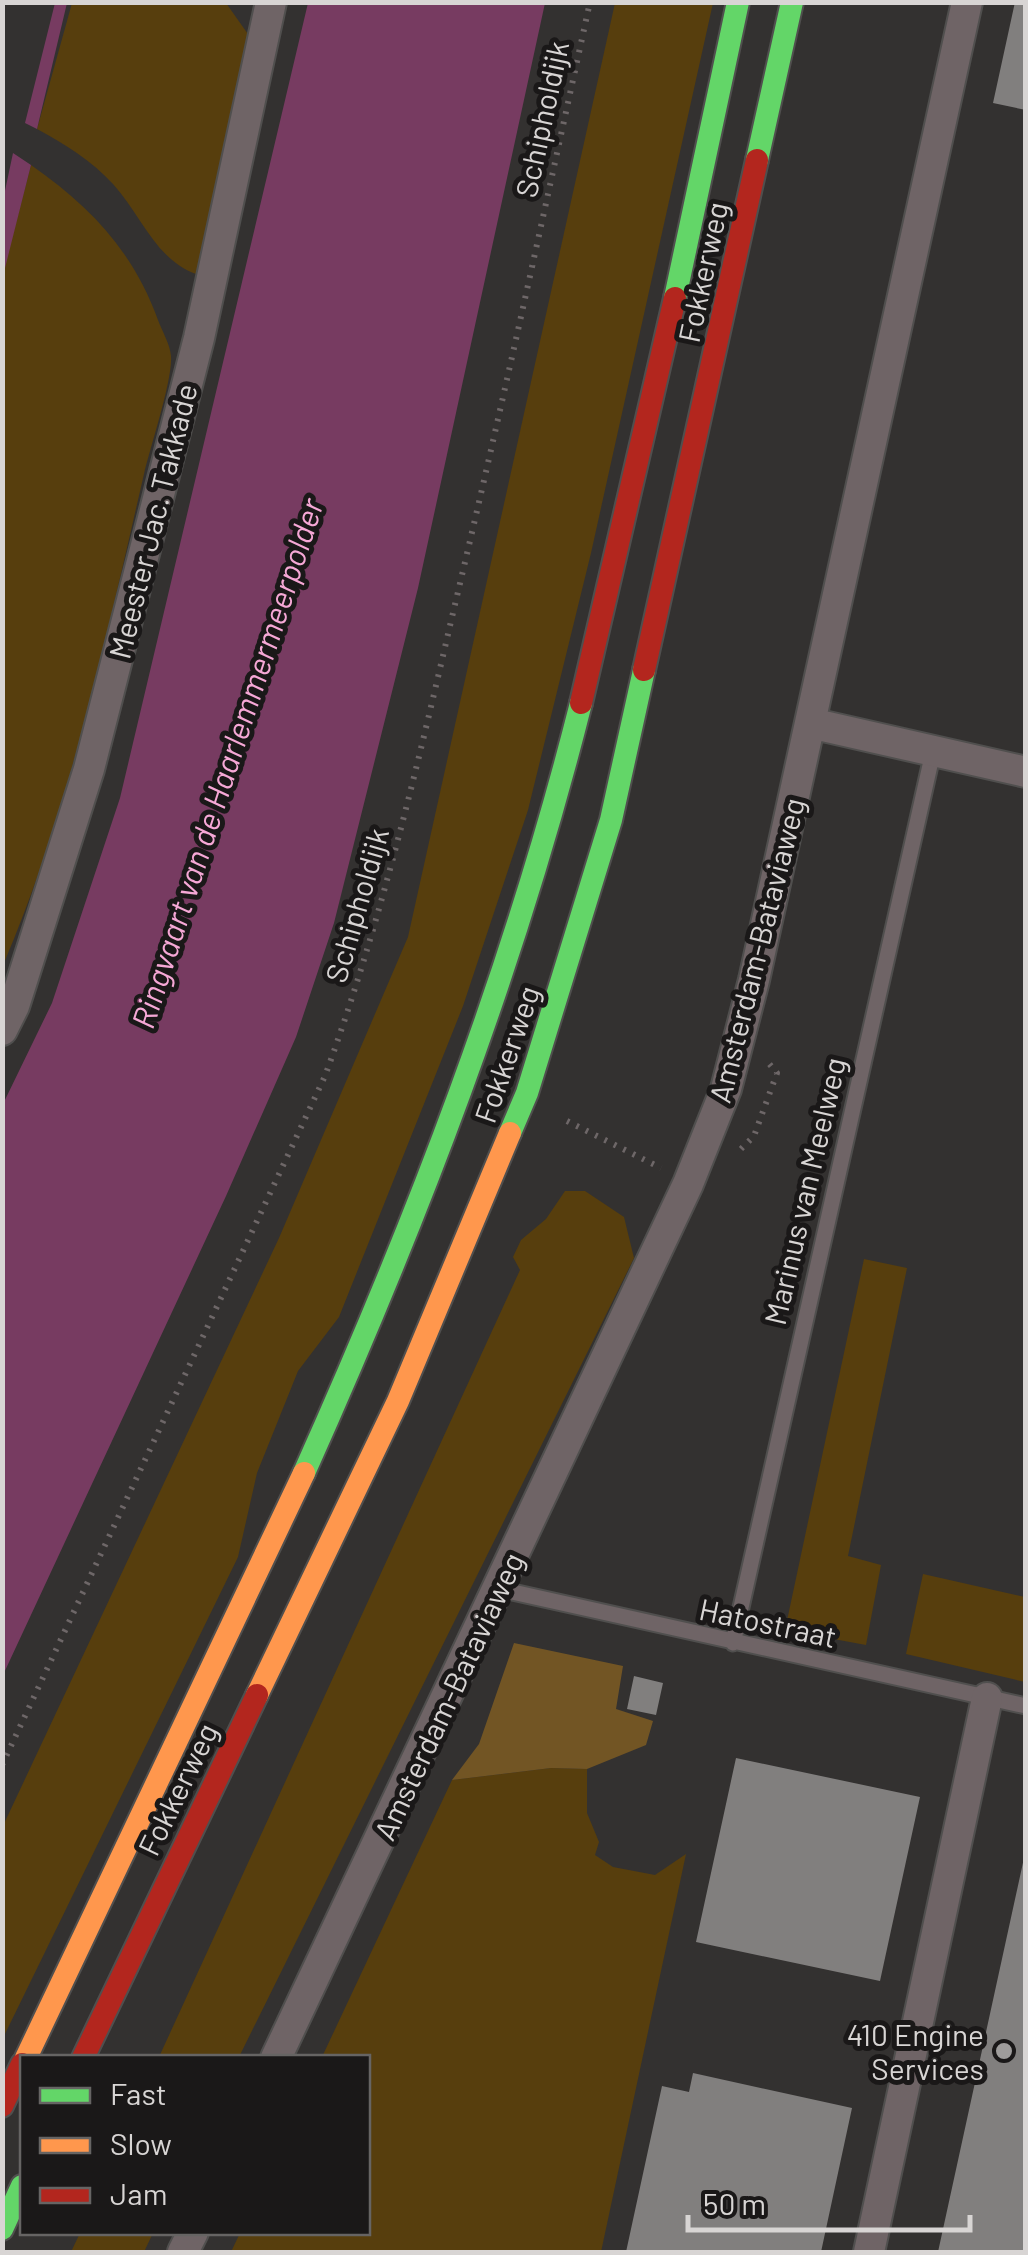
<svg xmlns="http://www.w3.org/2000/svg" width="1028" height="2255" viewBox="0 0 1028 2255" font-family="Barlow,sans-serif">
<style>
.green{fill:#573e0d}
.forest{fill:#725524}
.water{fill:#773b61}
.building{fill:#817f7e}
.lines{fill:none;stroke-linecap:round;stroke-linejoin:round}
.lane-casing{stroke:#504f4e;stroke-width:19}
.street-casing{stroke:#504f4e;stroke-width:34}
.fast-casing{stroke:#504f4e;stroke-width:26}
.slow-casing{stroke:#504f4e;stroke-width:26}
.jam-casing{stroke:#504f4e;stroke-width:26}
.path{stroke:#6e6768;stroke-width:6;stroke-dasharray:2.5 8;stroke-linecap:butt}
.lane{stroke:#6f6466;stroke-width:15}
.street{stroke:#6f6466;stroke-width:30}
.fast{stroke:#63d668;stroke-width:22}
.slow{stroke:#ff974d;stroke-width:22}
.jam{stroke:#b3261e;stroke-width:22}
.poi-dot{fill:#9e9c9b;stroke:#1a1818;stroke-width:4}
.labels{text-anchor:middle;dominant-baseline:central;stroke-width:10;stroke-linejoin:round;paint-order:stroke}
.street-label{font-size:30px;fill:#d8d5d4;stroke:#1a1818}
.poi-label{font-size:30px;fill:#d8d5d4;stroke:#1a1818;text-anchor:end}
.water-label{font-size:32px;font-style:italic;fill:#f6a8d6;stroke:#1a1818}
</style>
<rect width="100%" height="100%" fill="#333130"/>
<path class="green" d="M72 3H226L250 37 196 274C155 259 142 216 113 184 92 161 65 144 37 129Z
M615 3H713L591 553 528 810 463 1006 339 1317 298 1371 257 1473 238 1557 3 2038 2 1828 279 1238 408 937Z
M31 165C90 206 133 251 158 320 162 331 170 344 171 356 173 379 150 448 144 474 106 638 70 808 4 963L2 276Z
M565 1191H585L624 1217 634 1258 239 2057H159L520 1270 513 1257 521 1240 546 1219Z
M864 1259 907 1268 848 1556 881 1565 866 1645 785 1630Z
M923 1574 1025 1597V1682L906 1654Z
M551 1768 587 1769V1813L599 1842 595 1855 613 1867 655 1875 686 1854 601 2252H231L240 2233 368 2232V2058L322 2057 452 1780Z
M80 2233V2232L153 2233 144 2252H71Z"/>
<path class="forest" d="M514 1643 623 1666 616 1709 653 1721 646 1745 587 1769 551 1768 452 1780 479 1744Z"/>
<path class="water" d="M55 3H67L37 129 25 123Z
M308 3H545L418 588 334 923 296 1037 226 1196 3 1675V1104L52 1003 120 798Z
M13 153 31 165 3 276V200Z"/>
<path class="building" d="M1015 2H1026V110L993 103Z
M634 1676 663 1683 656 1715 627 1709Z
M736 1758 920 1797 880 1981 696 1942Z
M1024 1858 1026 2252H938Z
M693 2073 852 2108 821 2252H626L662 2086 689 2092Z"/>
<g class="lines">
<defs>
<path id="lane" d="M499 1589 1026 1706
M733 1643 933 752"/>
<path id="street" d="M810 723 1026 772
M2 1030 14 1006 89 769 199 338 271 2
M276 2058 688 1184 726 1089 754 980 967 2
M183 2252 193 2232
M869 2252 987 1698"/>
<path id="fast" d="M757 160 792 2
M675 298 738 2
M510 1133 527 1093 611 820 644 670
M304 1473C416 1223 514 969 581 703
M2 2229 22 2186"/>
<path id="slow" d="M257 1695 398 1401 510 1133
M26 2058 304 1473"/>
<path id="jam" d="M644 670 757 160
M581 703 675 298
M83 2058 257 1695
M2 2106 22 2064"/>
</defs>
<use href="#lane" class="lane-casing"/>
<use href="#street" class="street-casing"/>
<use href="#fast" class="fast-casing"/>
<use href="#slow" class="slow-casing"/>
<use href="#jam" class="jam-casing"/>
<path class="path" d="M567 1121 661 1168
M741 1149 754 1136 777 1073 766 1060
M2 1765 325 1076C380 926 416 772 452 617 501 412 545 208 590 2"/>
<use href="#lane" class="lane"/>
<use href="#street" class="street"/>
<use href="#fast" class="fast"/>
<use href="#slow" class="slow"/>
<use href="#jam" class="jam"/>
</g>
<circle class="poi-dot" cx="1004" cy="2051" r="10"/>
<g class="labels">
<g class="street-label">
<text transform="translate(541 119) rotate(-78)">Schipholdijk</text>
<text transform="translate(702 272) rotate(-78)">Fokkerweg</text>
<text transform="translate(152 521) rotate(-76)">Meester Jac. Takkade</text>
<text transform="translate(356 905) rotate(-74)">Schipholdijk</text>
<text transform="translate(756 950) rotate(-76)">Amsterdam-Bataviaweg</text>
<text transform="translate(506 1054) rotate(-71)">Fokkerweg</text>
<text transform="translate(804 1191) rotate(-77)">Marinus van Meelweg</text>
<text transform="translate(768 1622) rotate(12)">Hatostraat</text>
<text transform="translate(448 1696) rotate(-65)">Amsterdam-Bataviaweg</text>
<text transform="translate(177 1789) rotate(-64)">Fokkerweg</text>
</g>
<g class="poi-label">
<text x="984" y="2034">410 Engine<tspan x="984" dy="34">Services</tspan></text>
</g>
<g class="water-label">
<text transform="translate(226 763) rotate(-72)">Ringvaart van de Haarlemmermeerpolder</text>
</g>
</g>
<rect width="1028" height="2255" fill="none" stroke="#d8d5d4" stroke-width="10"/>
<rect x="20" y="2055" width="350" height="180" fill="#1a1818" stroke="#666463" stroke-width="2.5"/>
<rect x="40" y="2088" width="50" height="15" fill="#63d668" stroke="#666463" stroke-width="2.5"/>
<text x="110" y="2105" font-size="30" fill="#d8d5d4">Fast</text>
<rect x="40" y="2138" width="50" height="15" fill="#ff974d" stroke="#666463" stroke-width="2.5"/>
<text x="110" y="2155" font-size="30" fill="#d8d5d4">Slow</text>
<rect x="40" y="2188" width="50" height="15" fill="#b3261e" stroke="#666463" stroke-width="2.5"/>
<text x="110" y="2205" font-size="30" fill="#d8d5d4">Jam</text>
<path d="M688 2215v15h282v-15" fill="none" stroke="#d8d5d4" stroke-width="5"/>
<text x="703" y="2215" font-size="30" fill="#d8d5d4" stroke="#1a1818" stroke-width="8" paint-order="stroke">50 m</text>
</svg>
